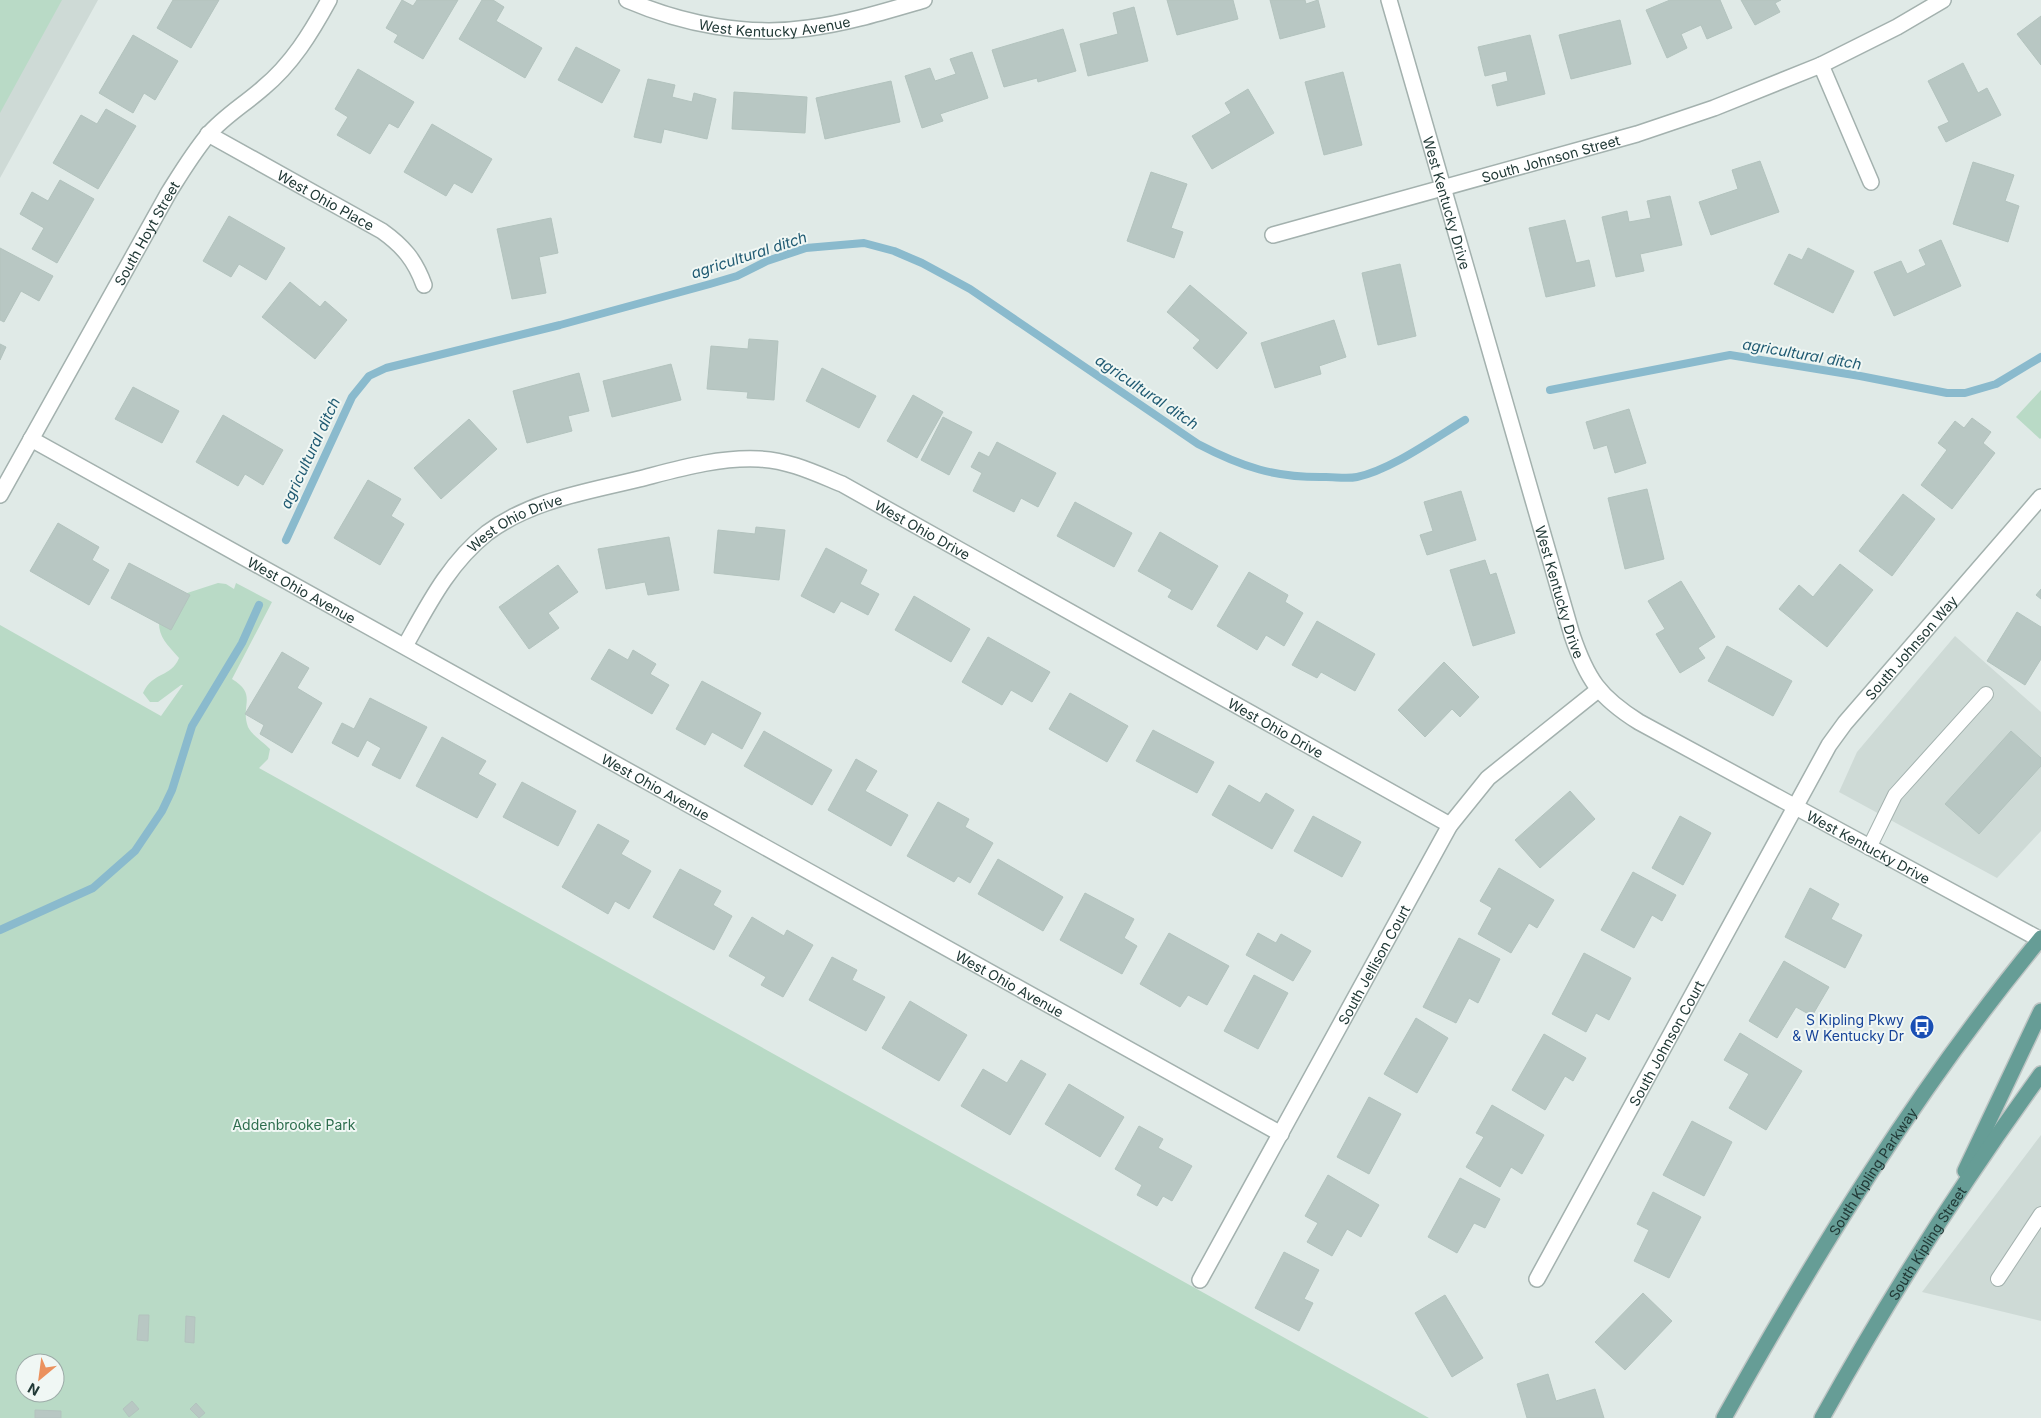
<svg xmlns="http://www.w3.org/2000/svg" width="2041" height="1418" viewBox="0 0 2041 1418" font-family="Inter,sans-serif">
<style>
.built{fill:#cedad6}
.green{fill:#b9dac6;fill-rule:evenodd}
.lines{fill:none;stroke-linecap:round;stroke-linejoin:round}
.stream{stroke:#8abacd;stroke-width:8}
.building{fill:#b8c7c3;stroke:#b3c3be}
.service-casing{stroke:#a3b1ae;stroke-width:16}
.minor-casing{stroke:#a3b1ae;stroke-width:18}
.tertiary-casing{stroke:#a3b1ae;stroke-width:18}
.primary-casing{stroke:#bcc4c3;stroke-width:18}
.service{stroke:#fff;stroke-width:14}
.minor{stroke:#fff;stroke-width:15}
.tertiary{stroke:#fff;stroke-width:15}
.primary{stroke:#669d96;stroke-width:15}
.labels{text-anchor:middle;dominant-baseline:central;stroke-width:4;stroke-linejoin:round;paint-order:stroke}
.street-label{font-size:14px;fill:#213936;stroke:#f0f7f4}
.transit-label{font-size:14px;fill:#164399;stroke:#f0f7f4;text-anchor:end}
.park-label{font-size:14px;fill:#2e6e4e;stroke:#f0f7f4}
.water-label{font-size:15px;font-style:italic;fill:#1f5a72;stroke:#f0f7f4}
</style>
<rect width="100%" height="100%" fill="#e0eae7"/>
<path class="built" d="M0 0H98L0 178Z
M1955 636 2041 712V831L1997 878 1839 792 1857 752Z
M2041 1135V1321L1922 1292Z"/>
<path class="green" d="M0 0H62L0 113Z
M2041 390V438L2040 439 2016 417Z
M218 583 226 584 234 589 236 583 272 602 232 679C258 695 240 705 248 727 251 734 264 743 270 749L268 759 259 768 1429 1418H0V625L161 716 183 685H181L158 702H150L143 693C153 671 171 678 179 658 164 641 156 635 160 612L181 595ZM25 1363H55V1393H25Z"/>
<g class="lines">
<path class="stream" d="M1550 390 1730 355 1860 376 1947 393H1965L1996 384 2041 357
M286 540 352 397 369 376 386 368 560 325 710 284 737 276 767 261 806 248 864 243 894 251 922 263 970 289 1198 444C1242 467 1275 478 1326 477 1336 477 1347 479 1357 477 1391 470 1435 438 1465 420
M0 930 93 888 135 851 162 811 172 790 192 726 242 643 259 605"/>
</g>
<path class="building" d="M173 0H219L191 48 157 28Z
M402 0 413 6 417 0H458L423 59 394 42 398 35 386 28Z
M482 0H493L504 7 496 21 542 48 525 78 459 39Z
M1167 0H1233L1238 19 1177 35Z
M1270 0H1305L1306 4 1318 0 1325 27 1280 39Z
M1670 0H1720L1732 28 1707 39 1701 25 1681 34 1687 48 1667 58 1646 10Z
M1741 0H1781L1775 3 1780 12 1755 25Z
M1134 7 1148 61 1088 76 1080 44 1118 34 1113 13Z
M2041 16V65L2017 34Z
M1620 20 1631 64 1571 79 1559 35Z
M1063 29 1076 71 1038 82 1037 78 1004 87 992 50Z
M133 35 178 61 155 100 144 93 133 113 99 93Z
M1530 35 1545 94 1497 106 1492 85 1508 81 1506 71 1485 76 1478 47Z
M576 47 620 70 602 103 558 80Z
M972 52 988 98 940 114 943 121 922 128 905 76 930 68 935 81 956 74 950 59Z
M1963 63 1978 93 1987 88 2001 115 1946 142 1938 127 1949 122 1928 81Z
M358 69 414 102 398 128 389 123 370 154 337 135 348 117 335 109Z
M1343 72 1362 145 1324 155 1305 82Z
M648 79 675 85 672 97 692 102 694 93 716 99 707 139 664 129 661 143 634 137Z
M891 81 900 122 825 139 816 98Z
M1248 89 1274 133 1212 169 1192 136 1231 113 1225 103Z
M734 92 807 97 805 133 732 129Z
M106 109 136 126 98 189 53 163 81 115 97 124Z
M432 124 492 159 472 193 454 183 446 196 404 172Z
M1760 161 1779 212 1711 235 1699 202 1738 189 1732 170Z
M1973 162 2014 175 2005 201 2019 206 2008 242 1953 224Z
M1151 172 1187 184 1171 228 1183 232 1174 258 1127 241Z
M60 180 94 199 57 263 32 249 44 228 20 214 32 192 48 201Z
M1670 196 1682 245 1640 254 1644 271 1616 277 1602 217 1627 211 1629 222 1651 218 1647 201Z
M229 216 285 248 266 280 239 264 231 277 203 261Z
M551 218 558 253 539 257 546 293 512 299 497 229Z
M1565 220 1576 263 1589 260 1595 286 1546 297 1529 228Z
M1941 240 1961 286 1894 316 1874 272 1901 261 1907 274 1926 265 1919 250Z
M0 248 53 276 39 301 21 291 4 322 0 320Z
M1808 248 1854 271 1833 313 1774 284 1789 254 1802 260Z
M1400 264 1416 336 1378 345 1362 273Z
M290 282 320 307 325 301 347 320 315 359 262 317Z
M1190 285 1247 333 1217 369 1193 348 1200 340 1167 312Z
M1334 320 1346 357 1319 366 1321 374 1275 388 1261 343Z
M749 339 778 341 774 400 747 398 748 392 707 389 711 346 748 349Z
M0 344 6 347 0 360Z
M671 364 681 400 612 417 603 381Z
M822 368 876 396 859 428 806 401Z
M579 373 589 411 568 416 572 431 527 443 513 391Z
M133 387 179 411 162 443 115 419Z
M913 395 943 412 917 458 887 441Z
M1629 409 1646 463 1615 473 1607 445 1594 449 1586 422Z
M223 415 283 450 263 485 245 474 238 486 196 462Z
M943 417 972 432 949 475 921 460Z
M1972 418 1991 432 1983 443 1995 453 1952 509 1921 485 1947 450 1938 443 1955 421 1964 428Z
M469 419 497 449 441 499 414 468Z
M997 442 1056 473 1038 507 1021 498 1014 512 973 491 982 473 971 467 979 452 989 457Z
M368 480 401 499 391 516 404 524 380 565 334 538Z
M1647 489 1664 559 1625 569 1608 498Z
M1461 491 1476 540 1427 555 1420 535 1433 531 1424 502Z
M1903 494 1935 519 1892 576 1859 551Z
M1075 502 1132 533 1114 567 1057 536Z
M58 523 99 547 92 560 109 570 89 605 30 571Z
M756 527 785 530 779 580 714 573 718 530 755 534Z
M1160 532 1218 566 1192 610 1168 597 1172 590 1138 571Z
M669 537 679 590 648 595 645 582 606 589 598 549Z
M826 548 867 570 860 584 879 594 868 615 841 601 834 613 801 596Z
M1485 560 1490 575 1496 573 1515 633 1473 646 1450 570Z
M129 563 190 595 171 630 111 598Z
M1840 564 1873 590 1827 647 1779 609 1799 585 1813 597Z
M558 565 578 592 548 613 559 628 529 649 499 607Z
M1249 572 1288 595 1285 602 1303 613 1284 646 1266 635 1257 650 1217 626Z
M1681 581 1715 637 1698 648 1705 658 1680 673 1656 634 1665 629 1648 601Z
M2041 589V599L2036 595Z
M914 596 970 629 951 662 895 630Z
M2017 612 2041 627V659L2025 685 1987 661Z
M1317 621 1375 654 1355 691 1321 672 1317 678 1292 665Z
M988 637 1050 672 1032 702 1011 690 1002 705 962 682Z
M1727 646 1792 681 1773 716 1708 681Z
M609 649 628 660 633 650 656 664 650 674 669 685 652 714 591 679Z
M282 652 309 668 297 688 322 703 292 753 260 734 264 725 245 714Z
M1444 662 1479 697 1460 717 1452 709 1425 737 1398 710Z
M702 681 761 713 742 749 712 732 705 745 676 729Z
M1070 693 1128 726 1107 762 1049 729Z
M370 698 427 727 400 779 372 765 381 748 367 740 358 757 332 743 342 723 354 729Z
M1153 730 1214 762 1197 793 1136 761Z
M764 731 832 770 812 805 744 766Z
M2011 731 2041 758V766L1979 834 1945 804Z
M442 737 486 761 478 774 496 784 477 818 416 786Z
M856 759 877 771 865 791 908 815 891 846 828 810Z
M522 782 576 811 558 846 503 817Z
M1229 785 1260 803 1266 793 1294 810 1272 849 1212 815Z
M1570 791 1595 819 1540 868 1515 840Z
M938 802 969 819 965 827 993 843 970 883 958 876 954 882 907 856Z
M1313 816 1361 842 1342 877 1294 851Z
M1680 816 1711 833 1683 885 1652 868Z
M598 824 629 841 621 854 651 871 629 909 615 901 608 914 562 887Z
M998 859 1063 897 1043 931 978 894Z
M1499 868 1554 900 1537 928 1529 923 1511 953 1478 934 1492 908 1480 901Z
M680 869 721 891 713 905 732 916 714 950 653 917Z
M1633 872 1676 895 1662 921 1652 915 1634 948 1601 930Z
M1810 888 1839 904 1831 919 1862 935 1845 968 1785 937Z
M1085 893 1134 919 1124 938 1137 946 1122 974 1060 940Z
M752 917 784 936 787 930 813 945 783 997 761 985 766 977 729 956Z
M1169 933 1229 966 1207 1005 1188 995 1180 1007 1140 984Z
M1258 933 1276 943 1281 934 1311 951 1293 981 1246 955Z
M1459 938 1500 959 1478 1003 1469 998 1456 1023 1423 1007Z
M1584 953 1631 978 1609 1020 1596 1013 1586 1032 1552 1014Z
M832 957 857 970 852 980 885 997 866 1031 809 1000Z
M1784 961 1829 987 1812 1016 1796 1007 1777 1038 1749 1021Z
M1254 975 1288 993 1258 1049 1224 1031Z
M910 1001 967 1035 939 1081 882 1048Z
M1416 1018 1448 1038 1417 1093 1384 1074Z
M1740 1033 1802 1071 1766 1130 1729 1108 1749 1074 1724 1060Z
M1544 1034 1586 1058 1573 1081 1565 1076 1545 1110 1512 1090Z
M1021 1060 1046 1074 1010 1135 961 1106 983 1069 1007 1083Z
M1069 1084 1124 1117 1100 1157 1045 1124Z
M1369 1097 1401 1114 1369 1174 1337 1157Z
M1492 1105 1544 1135 1522 1174 1511 1167 1500 1187 1466 1167 1484 1137 1476 1133Z
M1692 1121 1732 1142 1704 1196 1663 1175Z
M1139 1126 1163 1139 1158 1148 1192 1166 1172 1201 1163 1196 1157 1206 1137 1195 1142 1185 1115 1169Z
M1328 1175 1379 1205 1361 1237 1347 1229 1332 1256 1307 1242 1318 1223 1305 1216Z
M1460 1178 1500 1199 1485 1228 1474 1223 1457 1253 1428 1237Z
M1653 1192 1701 1217 1669 1278 1634 1261 1649 1230 1637 1224Z
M1284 1252 1319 1270 1304 1299 1313 1303 1299 1331 1255 1308Z
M1643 1293 1672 1321 1625 1370 1595 1342Z
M1445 1295 1483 1358 1452 1377 1415 1313Z
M139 1315H149L148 1341 137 1340Z
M186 1316 195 1317 194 1343 185 1342Z
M1548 1374 1556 1401 1595 1389 1604 1418H1527L1517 1384Z
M132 1401 139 1409 129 1417 123 1409Z
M196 1403 205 1413 199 1418 190 1409Z
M35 1410 61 1411V1418H35Z"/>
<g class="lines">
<defs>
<path id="service" d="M1869 848 1895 795 1986 694
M1998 1279 2041 1214"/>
<g id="minor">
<path id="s1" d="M627 0C683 24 748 37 809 28 848 23 886 11 924 0"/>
<path d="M1821 65 1871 182"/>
<path id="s2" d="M208 134 382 231C403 246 415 260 424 285"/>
<path id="s3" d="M1273 235 1637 134 1714 108 1821 65 1897 27 1943 0"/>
<path id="s4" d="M31 439 1281 1134"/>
<path id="s5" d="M0 495 169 192C181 173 193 153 208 135 223 117 245 104 263 88 292 64 311 33 329 0"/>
<path id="s6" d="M405 646C428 605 449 563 487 533 531 500 587 492 639 479 678 469 718 457 759 459 788 460 815 473 842 484L1450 825"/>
<path id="s7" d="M1537 1279 1829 745 1845 723 2041 497"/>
<path id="s8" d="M1200 1280 1450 825 1488 778 1598 690"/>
</g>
<g id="tertiary">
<path id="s9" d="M1389 0 1572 635C1587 679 1599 697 1639 722L2041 940"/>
</g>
<g id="primary">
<path d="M1965 1171 2041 1011"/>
<path id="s10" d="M1724 1418C1818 1250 1918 1087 2041 938"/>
<path id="s11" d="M1822 1418C1888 1299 1961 1184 2041 1074"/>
</g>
</defs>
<use href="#service" class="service-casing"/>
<use href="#minor" class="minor-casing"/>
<use href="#tertiary" class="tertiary-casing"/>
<use href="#primary" class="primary-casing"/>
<use href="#service" class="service"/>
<use href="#minor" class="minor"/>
<use href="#tertiary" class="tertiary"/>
<use href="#primary" class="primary"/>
</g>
<defs>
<symbol id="bus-disc" viewBox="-11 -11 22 22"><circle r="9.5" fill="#1a4fb4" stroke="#f0f7f4"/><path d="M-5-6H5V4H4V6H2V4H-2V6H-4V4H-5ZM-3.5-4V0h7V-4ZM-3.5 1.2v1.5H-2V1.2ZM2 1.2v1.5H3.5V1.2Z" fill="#fff"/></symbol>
</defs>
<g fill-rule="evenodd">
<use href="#bus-disc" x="1908" y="1013" width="28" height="28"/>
</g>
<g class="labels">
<g class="street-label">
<text stroke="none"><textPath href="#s1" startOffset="152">West Kentucky Avenue</textPath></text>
<text stroke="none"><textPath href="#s3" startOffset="288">South Johnson Street</textPath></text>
<text stroke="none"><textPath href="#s2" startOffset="135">West Ohio Place</textPath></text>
<text stroke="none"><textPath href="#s9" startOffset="211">West Kentucky Drive</textPath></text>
<text stroke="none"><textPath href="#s5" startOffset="300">South Hoyt Street</textPath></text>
<text stroke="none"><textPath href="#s6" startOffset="170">West Ohio Drive</textPath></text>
<text stroke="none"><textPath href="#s6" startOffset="605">West Ohio Drive</textPath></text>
<text stroke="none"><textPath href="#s4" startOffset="310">West Ohio Avenue</textPath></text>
<text stroke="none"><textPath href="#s9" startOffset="616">West Kentucky Drive</textPath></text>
<text stroke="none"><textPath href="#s7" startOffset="736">South Johnson Way</textPath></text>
<text stroke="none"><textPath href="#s6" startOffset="1010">West Ohio Drive</textPath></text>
<text stroke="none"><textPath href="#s4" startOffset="715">West Ohio Avenue</textPath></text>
<text stroke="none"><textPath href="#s9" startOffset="1035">West Kentucky Drive</textPath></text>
<text stroke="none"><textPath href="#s8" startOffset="360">South Jellison Court</textPath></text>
<text stroke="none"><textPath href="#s4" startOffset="1120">West Ohio Avenue</textPath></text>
<text stroke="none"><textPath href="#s7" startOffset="269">South Johnson Court</textPath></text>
<text stroke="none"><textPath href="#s10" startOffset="288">South Kipling Parkway</textPath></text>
<text stroke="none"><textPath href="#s11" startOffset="204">South Kipling Street</textPath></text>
</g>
<g class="transit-label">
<text x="1904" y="1019">S Kipling Pkwy<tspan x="1904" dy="16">&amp; W Kentucky Dr</tspan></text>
</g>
<g class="park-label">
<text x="294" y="1124">Addenbrooke Park</text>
</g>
<g class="water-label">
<text transform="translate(749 255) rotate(-18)">agricultural ditch</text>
<text transform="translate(1802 354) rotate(10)">agricultural ditch</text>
<text transform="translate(1147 392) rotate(34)">agricultural ditch</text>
<text transform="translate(310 453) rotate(-65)">agricultural ditch</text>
</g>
</g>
<g transform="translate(40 1378) rotate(209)"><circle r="24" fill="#f0f7f4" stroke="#9daba8"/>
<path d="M0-4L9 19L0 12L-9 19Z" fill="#eb915d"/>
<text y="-8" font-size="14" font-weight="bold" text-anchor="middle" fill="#213936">N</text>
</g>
</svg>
